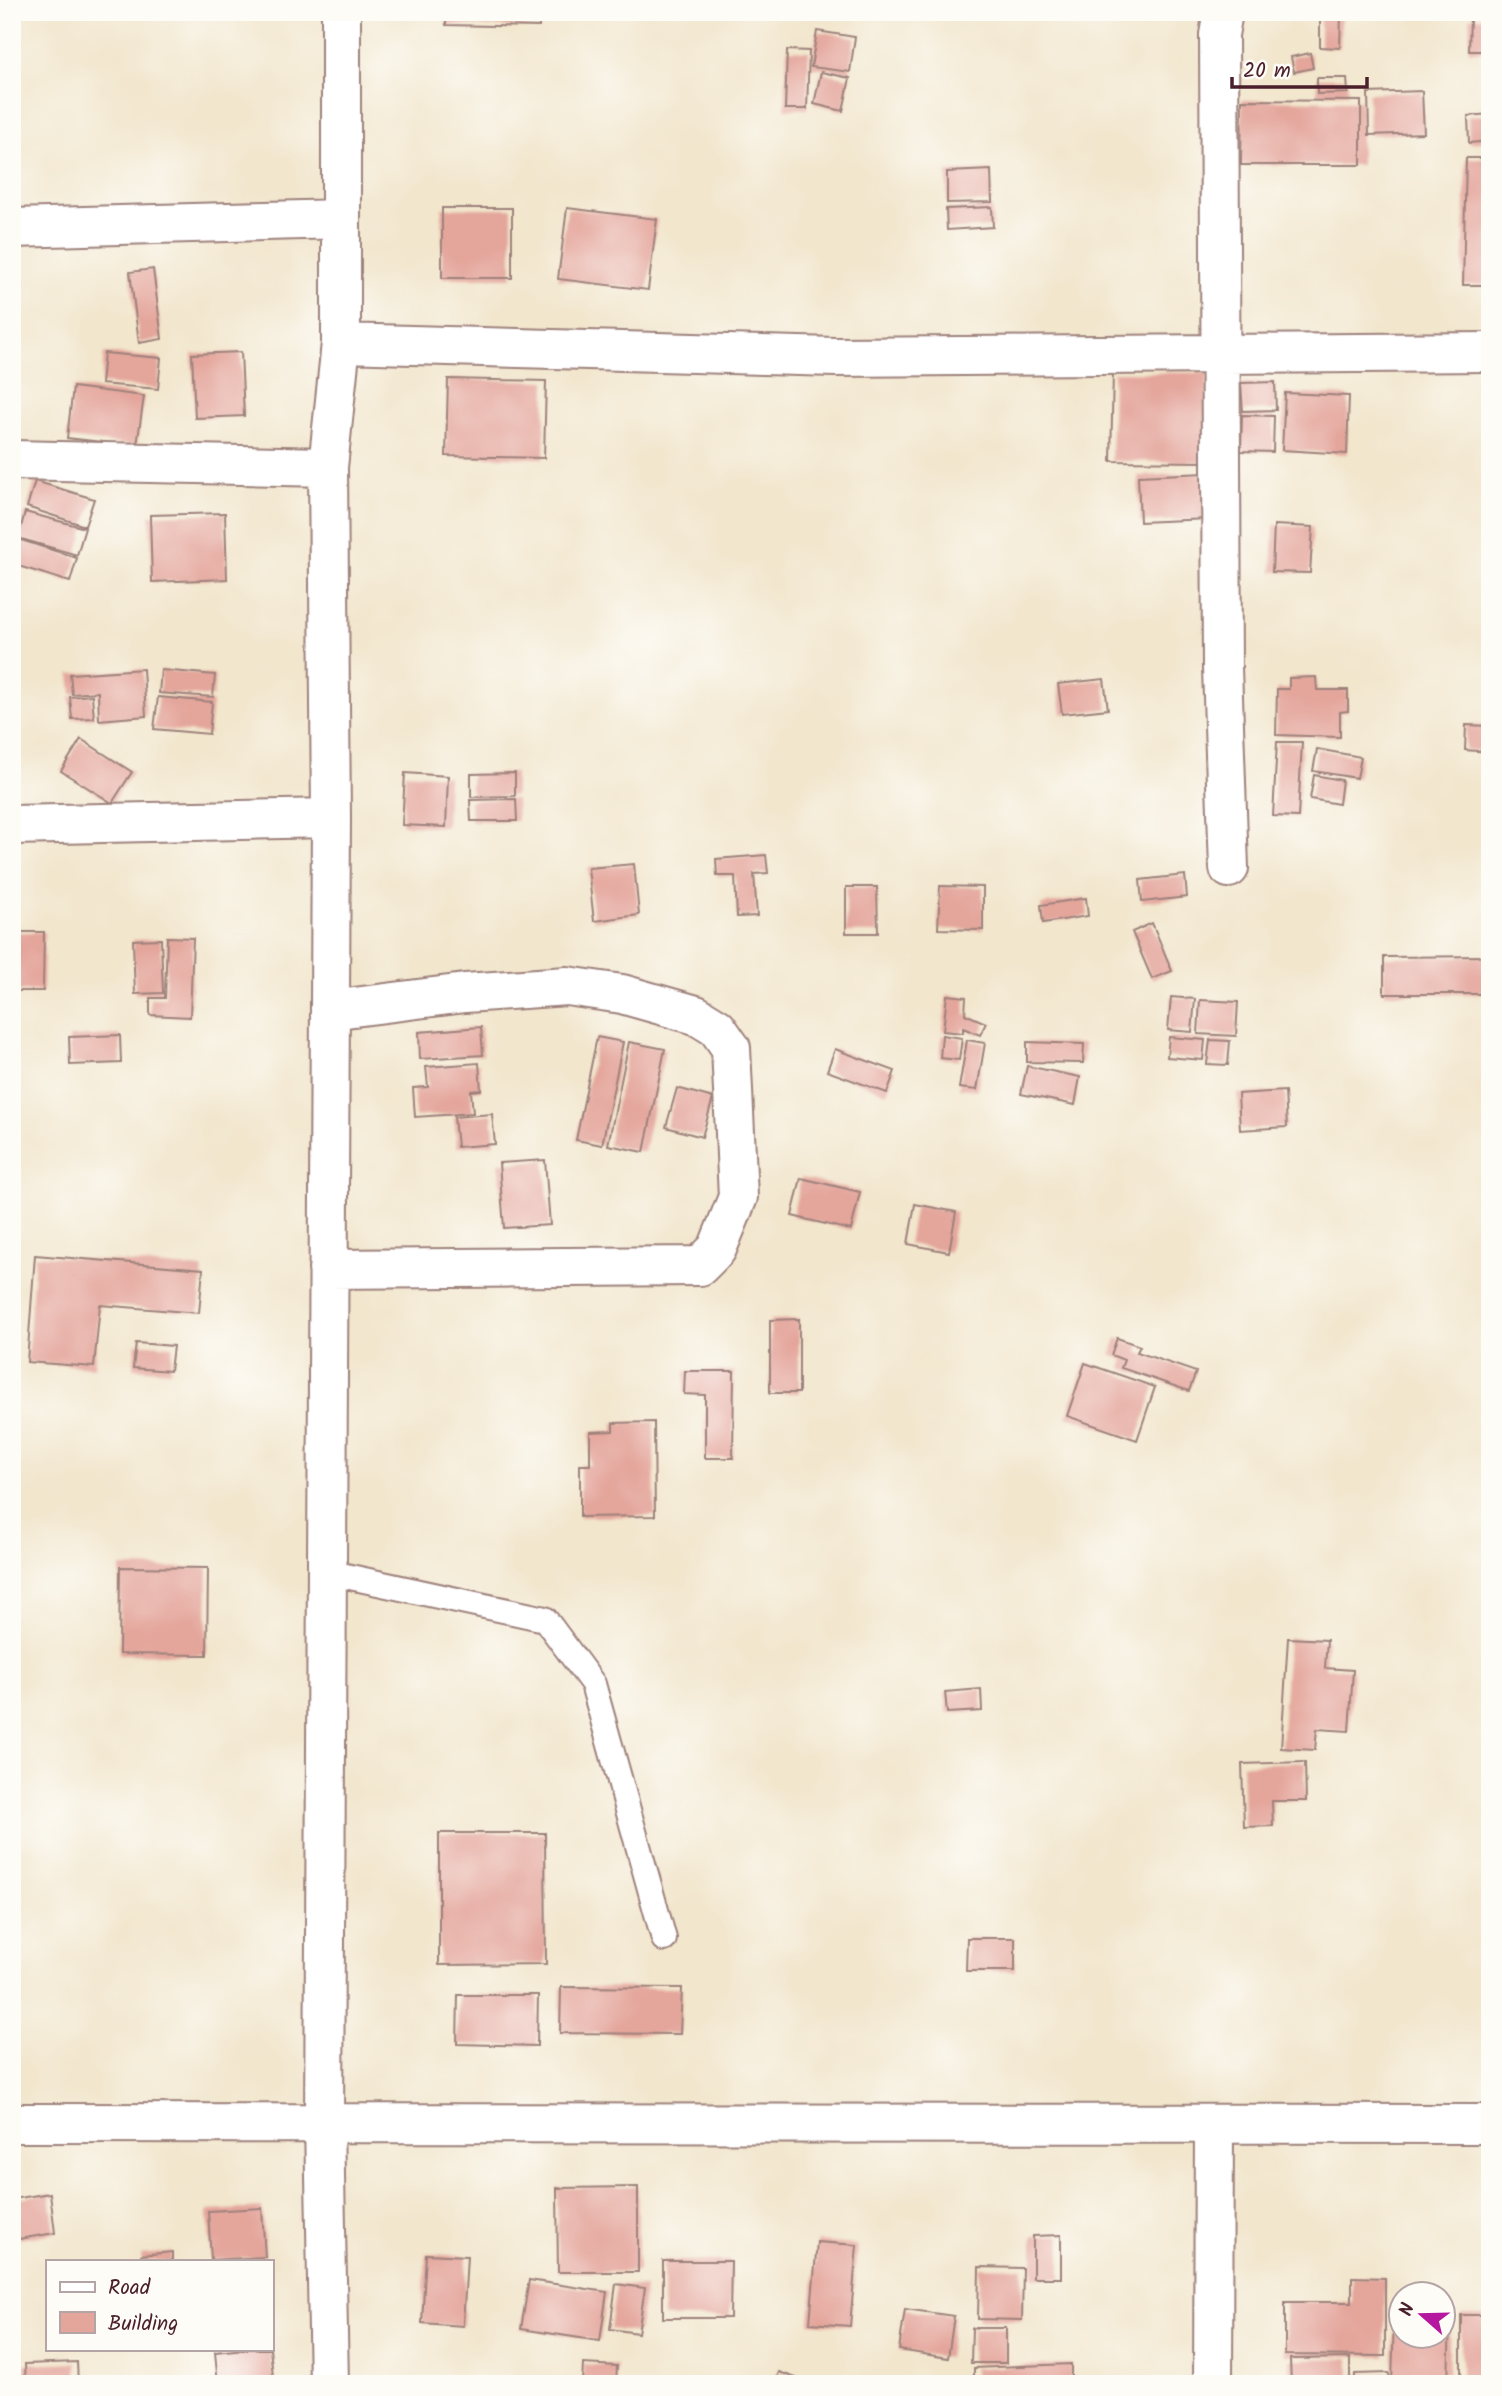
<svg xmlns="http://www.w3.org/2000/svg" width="1502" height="2396" viewBox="0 0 1502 2396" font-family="Kalam,sans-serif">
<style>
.building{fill:#e4a59b}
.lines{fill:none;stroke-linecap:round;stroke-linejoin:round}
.service-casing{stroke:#9e827c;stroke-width:28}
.minor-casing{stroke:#9e827c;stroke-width:42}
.service{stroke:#fff;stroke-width:24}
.minor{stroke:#fff;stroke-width:38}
</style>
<rect width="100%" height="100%" fill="#fdfcf7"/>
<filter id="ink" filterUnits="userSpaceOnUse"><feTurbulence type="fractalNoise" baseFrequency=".0143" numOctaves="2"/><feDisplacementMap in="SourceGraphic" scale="14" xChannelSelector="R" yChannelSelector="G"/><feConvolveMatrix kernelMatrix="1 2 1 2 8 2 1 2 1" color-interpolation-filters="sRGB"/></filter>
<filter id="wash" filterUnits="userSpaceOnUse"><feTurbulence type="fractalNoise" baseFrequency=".00686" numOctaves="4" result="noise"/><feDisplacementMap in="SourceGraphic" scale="28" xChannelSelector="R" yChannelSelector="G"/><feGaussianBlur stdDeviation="1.57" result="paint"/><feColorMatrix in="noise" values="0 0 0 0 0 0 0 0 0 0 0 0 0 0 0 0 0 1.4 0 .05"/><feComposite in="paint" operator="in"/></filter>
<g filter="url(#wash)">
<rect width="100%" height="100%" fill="#f2e6cd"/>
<g id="blocks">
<path class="building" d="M446 12H539V27L446 25Z
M1277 12H1341L1340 48 1320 47V16L1277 15Z
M1470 17 1490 18V51H1469Z
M817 31 855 37 850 72 811 67Z
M787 50 809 51 807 109H785Z
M1310 53 1313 68 1294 72 1291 57Z
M821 72 850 78 843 111 814 104Z
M1317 78H1347L1348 93 1317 94Z
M1422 91 1424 133 1369 135 1368 93Z
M1242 100 1361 101V165H1241Z
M1490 114V141L1469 143 1468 116Z
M1466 158H1490V285H1463Z
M991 170 992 202 947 203V172Z
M992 207 993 227 947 230 946 209Z
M442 208H512V278H442Z
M567 208 657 219 648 290 558 279Z
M153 269 162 339 139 343 130 272Z
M241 352 244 416 195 418 192 354Z
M104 353 161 358 158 389 101 384Z
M1113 372 1208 373 1206 462 1111 461Z
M448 379 546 381 544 458 446 456Z
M1487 381H1490V406H1486Z
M1275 382 1276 410 1243 411 1241 383Z
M73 387 144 396 137 446 67 438Z
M1285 393 1349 396 1347 454 1282 450Z
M1242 415 1274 416 1273 452 1241 451Z
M1206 473 1208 519 1140 522 1138 476Z
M35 481 94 499 85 526 27 507Z
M25 512 85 528 77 555 18 538Z
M225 513 227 579 152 582 150 515Z
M1274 525 1313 527 1310 573 1272 572Z
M18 539 77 558 70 582 12 564Z
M143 669 146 716 99 720 98 692 72 694 70 674Z
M161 670 215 675 213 697 159 693Z
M1316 677 1317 690H1348V711L1340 712V737L1276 735 1277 689H1289V678Z
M1104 679 1108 709 1062 714 1058 684Z
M92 695 94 718 72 719 70 697Z
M158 697 212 702 209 734 154 729Z
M1466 725 1490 726V752L1465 750Z
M81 739 132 772 112 803 61 771Z
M1277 742H1302L1298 817 1273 816Z
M1317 749 1361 757 1357 778 1313 771Z
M405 773 448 776 446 827 402 825Z
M515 773V796L471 797V774Z
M1314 775 1342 780 1339 804 1310 799Z
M516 799 517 821H471L470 800Z
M766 855 768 873 754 874 757 916 737 917 735 876H717L716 859Z
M634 864 639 915 594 921 588 868Z
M1185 875 1187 897 1142 902 1140 880Z
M940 886 983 887V930L938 929Z
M846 887H877L878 933H846Z
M1086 898 1088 916 1043 923 1041 905Z
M1152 923 1172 971 1152 979 1132 932Z
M12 932H44L43 991H12Z
M167 937 193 938 190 1017 150 1015V998H165Z
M161 939 163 993 135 994 133 940Z
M1490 956V994H1384V957Z
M947 995 966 997 965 1014 986 1023 980 1035 963 1028V1033L943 1031Z
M1171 997 1195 999 1192 1032 1168 1030Z
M1200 1000 1238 1002 1236 1036 1198 1034Z
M481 1027 483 1055 420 1059 419 1032Z
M120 1035 121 1063 70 1065 69 1037Z
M942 1035 962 1038 959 1060 940 1058Z
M597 1037 623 1042 602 1145 576 1140Z
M1169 1037 1205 1040 1203 1060 1167 1057Z
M967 1040 985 1043 977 1090 959 1088Z
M1210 1040 1230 1041 1228 1065 1207 1064Z
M629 1042 665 1049 644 1152 608 1145Z
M1027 1042 1084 1044 1083 1063 1027 1062Z
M835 1049 895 1071 887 1093 827 1071Z
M479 1063 481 1090 471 1091 473 1113 415 1117 413 1088 428 1087 426 1067Z
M1027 1066 1080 1077 1075 1105 1021 1094Z
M677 1088 713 1098 702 1137 666 1127Z
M1285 1091 1287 1127 1240 1130 1238 1094Z
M492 1114 495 1144 457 1147 454 1117Z
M545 1160 550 1225 504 1228 499 1163Z
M801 1178 860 1192 851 1230 792 1216Z
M915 1204 956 1212 949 1252 908 1244Z
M35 1255 203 1269 199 1313 100 1305 94 1367 27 1362Z
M799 1319V1393H770V1320Z
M1117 1338 1140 1346 1137 1352 1196 1372 1189 1391 1121 1368 1124 1360 1111 1355Z
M136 1343 173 1346 170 1371 133 1368Z
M1085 1363 1155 1387 1137 1440 1067 1416Z
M685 1371H734L733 1458H705V1395L684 1394Z
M654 1422 655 1516 580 1517V1465H590V1432L613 1431V1423Z
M120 1567 208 1568 207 1655 119 1654Z
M1288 1638 1327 1640 1325 1668 1353 1670 1349 1731 1317 1729 1315 1750 1281 1748Z
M981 1689 982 1711 947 1713 945 1692Z
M1305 1762 1306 1801H1272L1273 1826 1244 1827 1242 1764Z
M439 1833H545L546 1964 439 1965Z
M967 1938H1015V1971H966Z
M561 1987 682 1988 680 2034 560 2033Z
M458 1995H538L537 2046 457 2044Z
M638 2187V2272H558L557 2188Z
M50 2193 55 2233 19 2239 13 2199Z
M262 2208 265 2257 211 2260 208 2211Z
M1061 2235V2278H1033V2236Z
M817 2242 857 2245 850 2326 810 2323Z
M172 2252V2261H142L141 2255Z
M426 2254 467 2256 463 2326 422 2323Z
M663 2261H731L730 2318H663Z
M979 2267 1023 2268 1022 2320 978 2319Z
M1352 2277 1385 2278V2356L1285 2355V2302H1352Z
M529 2280 607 2292 600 2341 521 2329Z
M616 2284 645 2288 638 2333 610 2329Z
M905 2309 954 2316 948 2358 899 2350Z
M1394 2314 1400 2315V2336H1442V2316H1450L1448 2384H1392Z
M1461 2315H1490V2384H1461Z
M972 2328H1006V2363H971Z
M245 2349H270L274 2384H218L215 2352Z
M1350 2358V2384H1291L1290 2359Z
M77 2362 78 2384H26L25 2364Z
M583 2364 617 2366 616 2384H582Z
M1071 2364V2384H974V2368Z
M779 2372 810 2383V2384H774Z
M1389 2373 1390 2384H1355V2374Z"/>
</g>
</g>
<g filter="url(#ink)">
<use href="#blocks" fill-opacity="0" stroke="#9e827c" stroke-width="2"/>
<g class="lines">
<defs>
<path id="service" d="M327 1572 545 1619 593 1684 664 1939"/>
<path id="minor" d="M1223 12 1219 35 1222 668 1229 868
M12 228 341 219
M341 343 835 357 1490 352
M12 460 328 467
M12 825 331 818
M328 1269 700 1266 717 1249 738 1197 731 1048 717 1028 696 1015 622 994 567 986 465 993 330 1010
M12 2123 1490 2124
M329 2384 324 2123 331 818 328 467 341 343V12
M1213 2384 1214 2124"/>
</defs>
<use href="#service" class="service-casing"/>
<use href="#minor" class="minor-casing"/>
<use href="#service" class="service"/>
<use href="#minor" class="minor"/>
</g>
</g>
<rect width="1502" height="2396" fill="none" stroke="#fdfcf7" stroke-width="42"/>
<rect x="46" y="2260" width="228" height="91" fill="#fdfcf7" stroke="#b5a4a5" stroke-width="2"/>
<rect x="60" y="2282" width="35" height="10" fill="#ffffff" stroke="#b5a4a5" stroke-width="2"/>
<text x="108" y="2294" font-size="21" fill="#4a1f2b">Road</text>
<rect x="60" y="2312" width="35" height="21" fill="#e4a59b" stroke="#b5a4a5" stroke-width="2"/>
<text x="108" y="2330" font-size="21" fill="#4a1f2b">Building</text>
<g transform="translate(1422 2315) rotate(290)"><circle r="33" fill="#fdfcf7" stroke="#b5a4a5" stroke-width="2"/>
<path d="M0-5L12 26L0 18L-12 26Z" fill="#b5179e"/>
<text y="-10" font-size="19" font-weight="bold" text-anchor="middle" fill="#4a1f2b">N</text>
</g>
<path d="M1232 77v10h135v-10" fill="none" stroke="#4a1f2b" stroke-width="3.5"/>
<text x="1243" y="77" font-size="21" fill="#4a1f2b" stroke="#fdfcf7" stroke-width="5" paint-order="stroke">20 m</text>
</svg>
